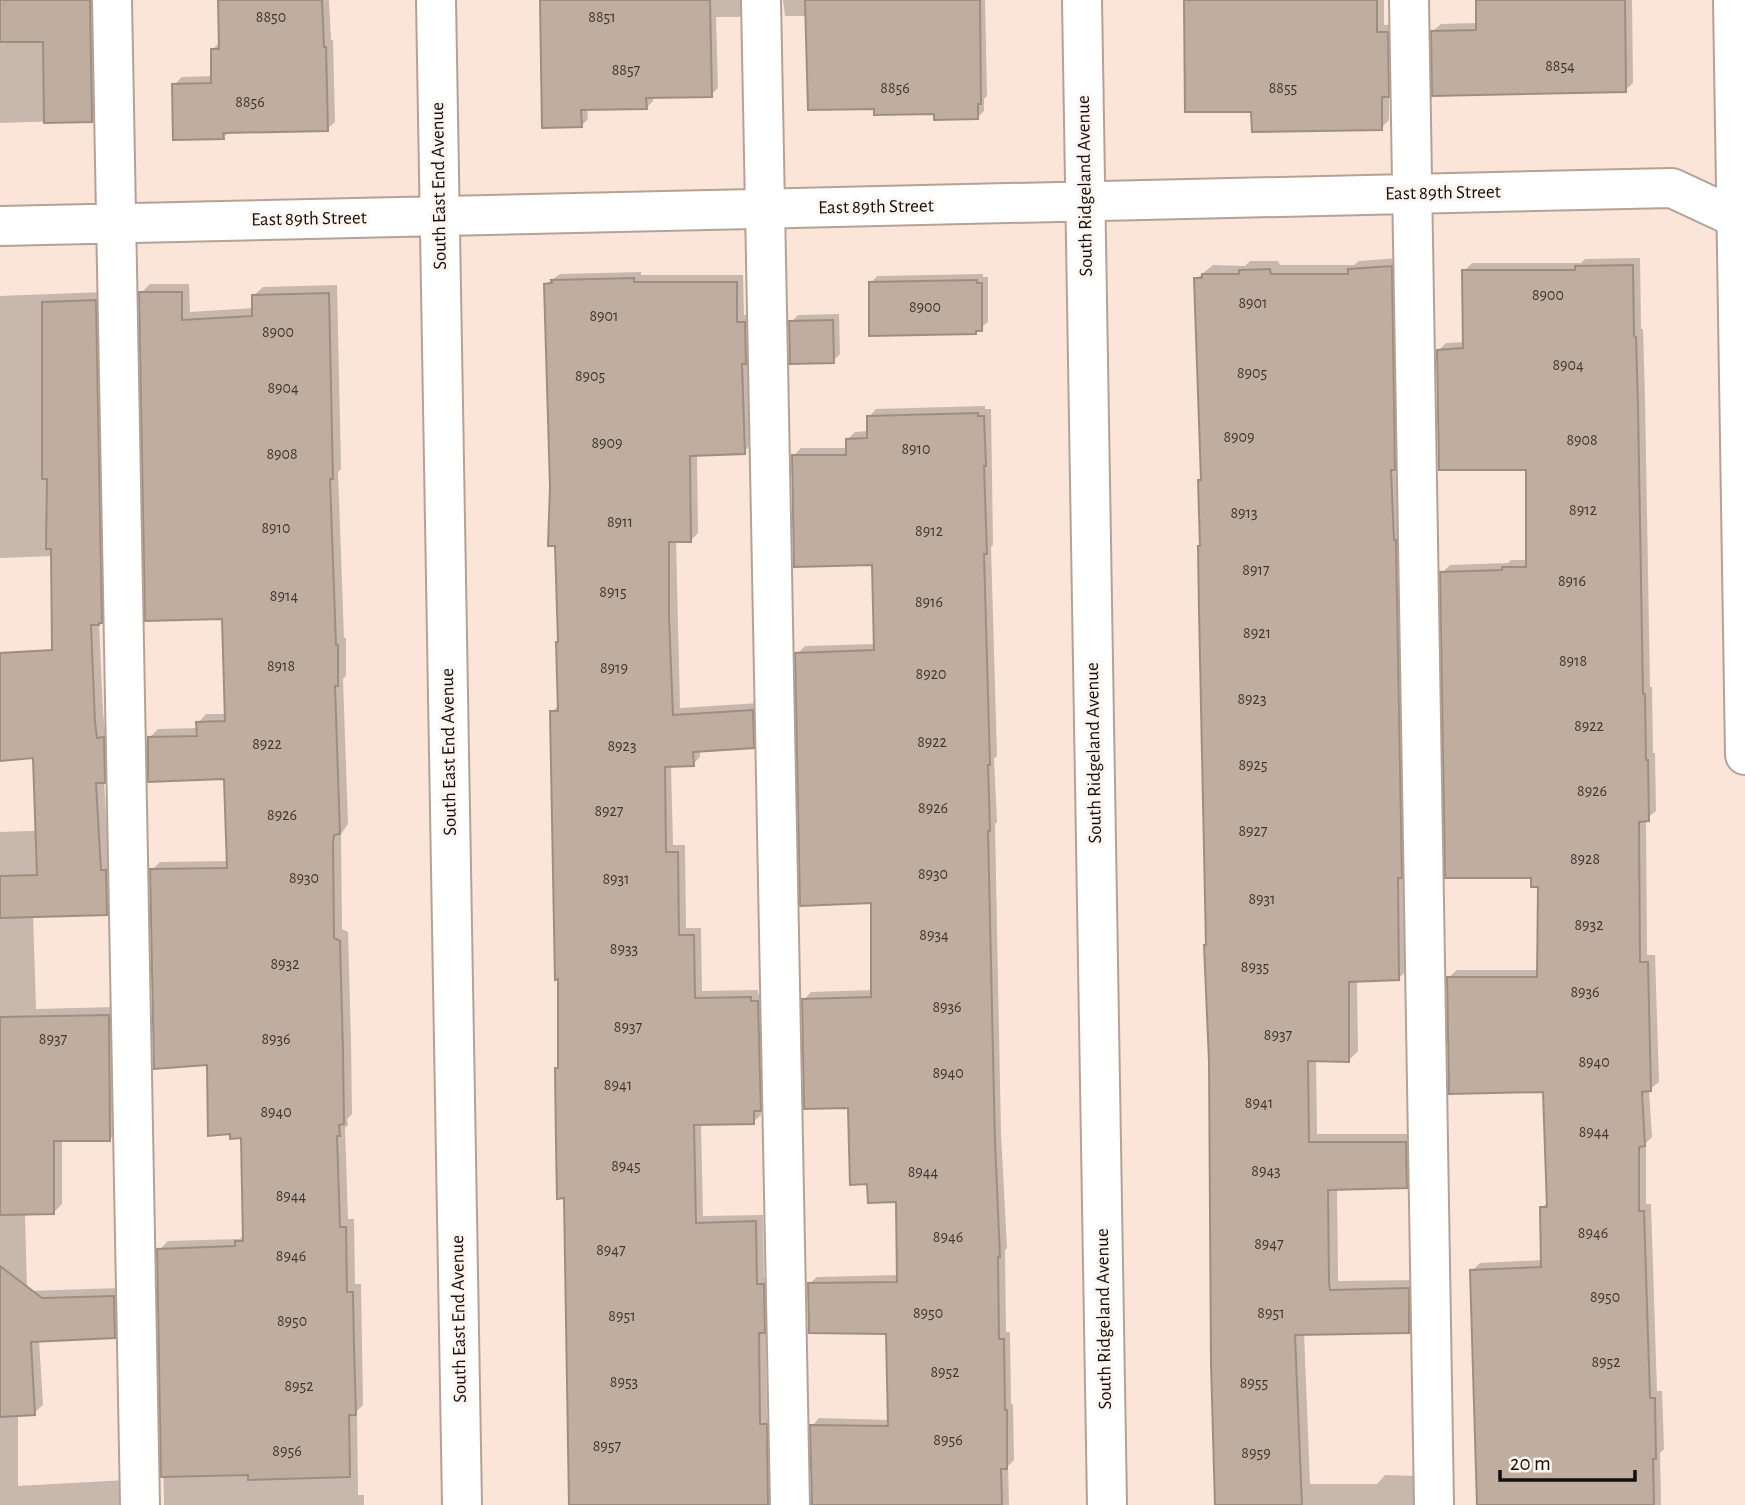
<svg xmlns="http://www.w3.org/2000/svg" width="1745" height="1505" viewBox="0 0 1745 1505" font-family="'Alegreya Sans',sans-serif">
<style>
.shadow{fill:#0003}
.building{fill:#bfae9f;stroke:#9e8e80;stroke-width:2}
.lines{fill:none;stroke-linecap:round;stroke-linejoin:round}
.minor-casing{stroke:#b5a296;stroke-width:42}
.minor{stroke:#fff;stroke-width:38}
.labels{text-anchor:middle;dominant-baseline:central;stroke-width:6;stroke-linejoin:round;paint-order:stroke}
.number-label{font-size:16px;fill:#40362f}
.street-label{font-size:19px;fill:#150e0a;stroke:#fef5f0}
</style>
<rect width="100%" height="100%" fill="#fae5d8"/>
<path class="shadow" d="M0 0H97L99 113 92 120 0 123Z
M220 0H329L331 40H333L335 122 327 129 230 131 223 138 174 85 182 77 213 76V49L220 42Z
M541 0H746V10L739 17H716L718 88 711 95 653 96V101L646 108H587L588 119 581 126Z
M783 0H985L987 96 984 99V111L978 117 876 107 807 16H785Z
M1184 0H1384V25L1395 24 1396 87 1389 94V120L1381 128 1252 110Z
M1477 0H1632L1633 83 1625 90 1433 31 1441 24 1478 23Z
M1400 258 1408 969 1399 978 1357 980 1358 1051 1349 1060H1316L1317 1134H1414L1415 1177 1406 1186 1337 1188 1338 1272V1281L1417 1280 1418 1322 1409 1331 1304 1333 1310 1484H1377L1385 1475 1418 1476V1505H1215L1217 1501 1200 481 1202 479 1196 279 1213 265 1245 266 1250 261H1278L1280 265H1354L1359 261Z
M1640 258 1641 329H1643L1645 398 1650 687H1652L1653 753H1655L1656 811 1646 819 1647 955H1655L1659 1082 1649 1090 1652 1137 1646 1143V1204H1651L1657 1391H1662L1664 1449 1660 1453 1661 1505H1479L1472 1271 1480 1263 1543 1260 1542 1208 1549 1201 1545 1090 1449 977 1457 970H1539L1540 885 1532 876 1442 573 1450 565 1508 563 1511 560H1529L1528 468 1438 351 1446 343 1465 342 1464 271 1472 263H1581L1585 259Z
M641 272V275H743L744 315H752L753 355 748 360 751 444 744 452 697 454 698 533 691 540H676L680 708 759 703 760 739 753 746 700 750V757L693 764 671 765 673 845H685L686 928H701L702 991 758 990V994H765L767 1102 761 1108V1115L753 1122 701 1123 703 1216 763 1215 764 1277H770L771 1324 766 1330 767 1418H773L777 1505H571L566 1196 557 1069 560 1065 559 978 552 712 559 705 560 641 556 544 552 486 545 285 560 274Z
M983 274V277H988V322L975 332 871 283 877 276Z
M150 284H189L190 312 254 308V295L263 287 337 285 341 469 338 472 344 638H346V676L343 679 348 824 341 834 342 929 348 932 351 1042 352 1114 347 1119 348 1125 345 1128 348 1219H354L355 1284H361L363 1405 357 1411 358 1495H364V1505H164L159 1250 168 1241 240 1239 244 1234 242 1137 209 1064 152 870 160 862 228 861 225 778 149 738 158 729 198 728V723L206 714H226L223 617 141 293Z
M104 292 110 612 99 623 103 712 105 730H112L113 773 104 781 109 862 115 905 106 913 33 915 36 1009 117 1007 118 1131 110 1139H62V1204L53 1213H25L27 1291 122 1288 123 1328 114 1337 39 1340 43 1405 34 1413 18 1414V1486L126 1480 129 1505H0V832L56 830 53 556 0 558V296Z
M839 314 840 354 833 361 791 322 798 315Z
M985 406V409H991L993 545 991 547 997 756 994 759 997 822 995 824 1001 1134 1007 1248 1005 1250 1006 1332H1010L1011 1404H1013L1014 1460 1008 1466 1009 1505H814L812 1426 819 1418 889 1420 888 1332 809 1284 817 1277 899 1275 898 1201 869 1183 850 1106 804 1000 811 992 873 990V901L797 654 805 646 876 644 873 564 793 456 801 448H848V439L855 432 869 431V417L876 409Z"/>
<path class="building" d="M0 0H90L92 122 44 123 43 42H0Z
M218 0H322L324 47H326L328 131 223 133 224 139 173 140 172 84 211 83V49H219Z
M540 0H710L712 97 646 98 647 109 581 110 582 127 542 128Z
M805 0H980L981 104H978V119L934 120V114L874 115V109L808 110Z
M1184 0H1377V32H1388L1389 97H1382V130L1252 132 1251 112H1185Z
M1476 0H1625L1626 92 1432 96 1431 31 1476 30Z
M1633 265 1634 336 1636 337 1638 407 1643 694H1645L1646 760H1648L1649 821 1639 822 1640 962H1648L1651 1091 1642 1092 1645 1146 1639 1147V1211H1644L1650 1398H1655L1656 1459H1653L1654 1505H1477L1470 1270 1541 1267 1540 1207H1547L1543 1092 1449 1094 1447 977H1537L1538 887H1531V878H1445L1440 572 1502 570V567H1526V470H1439L1437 350 1463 348 1462 270H1575V266Z
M1392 266 1395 470H1391L1394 540H1396L1402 878H1398L1399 980 1349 982V1062L1308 1061 1309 1142H1406L1407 1188 1328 1190 1329 1282 1330 1290 1409 1288V1333L1295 1335 1302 1505H1215L1211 1363 1209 1061 1204 945H1206L1199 610 1198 546H1200L1198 480H1201L1194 278H1202V274H1239V270L1270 269 1271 274H1348V269Z
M634 278V282H737V322H745L746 364H742L745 454 690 456 691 542H669V617L673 715 753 710 754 748 693 752 694 766 665 767 666 852H678L679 935H694L695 998 751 997V1001H758L761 1111H754V1124L694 1125 696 1223 756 1221 757 1284H764L765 1333H759L760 1424H767L768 1505H569L564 1198 557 1199 556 1144 555 1068H558V979L555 980 550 711H558L556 642H558L555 546H548L550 486 544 284 552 283 551 280Z
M977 280V283H982V331H976V334L869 336V282Z
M139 292H182V320L252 316V295L329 293 333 479H330L336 645H338V686H335L340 834 334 835 333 843 334 938 340 941 343 1052 344 1124 339 1125 340 1136H337L340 1227H346L347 1292H353L354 1347 356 1415H349L350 1477 248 1480V1475L161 1477 157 1249 235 1246V1241H243L241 1138 230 1139V1134L208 1136 207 1065 154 1069 150 869 227 868 224 779 148 782V737L197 736 196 722 225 721 222 619 145 621Z
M96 300 102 623H99V625H91L95 722 97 738 104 737 105 783H96L101 870H106L107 915 0 918V876L37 875 33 758 0 761V653L52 650 51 549H46L47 479H42V302Z
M833 320 834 363 790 364 789 321Z
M978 413V416H984L986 466H984L987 554H984L990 765H988L990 831H988L995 1142 1000 1257H998L999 1339H1004L1005 1410H1007V1469H1001L1002 1505H812L810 1425 888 1426 886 1334 809 1333 808 1283 897 1282 896 1202 868 1203 867 1184 850 1185 848 1108 804 1109 802 999 871 997V903L800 906 795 653 874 650 872 565 794 567 792 455H846V439L867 438V416Z
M109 1015 110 1141H54V1214L0 1215V1017Z
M0 1266 42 1298 114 1296 115 1338 31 1342 35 1415 0 1417Z"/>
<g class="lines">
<defs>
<path id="minor" d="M112 0 140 1505
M436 0 462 1505
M761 0 790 1505
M1082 0 1107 1505
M1409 0 1434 1505
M1733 0 1745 755
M0 226 1672 188 1745 222"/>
</defs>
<use href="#minor" class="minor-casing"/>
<use href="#minor" class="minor"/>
</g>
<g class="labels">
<g class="number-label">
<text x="271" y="17">8850</text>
<text x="602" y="17">8851</text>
<text x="1560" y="66">8854</text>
<text x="626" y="70">8857</text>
<text x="895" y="88">8856</text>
<text x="1283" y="88">8855</text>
<text x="250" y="102">8856</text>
<text x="1548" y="295">8900</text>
<text x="1253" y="303">8901</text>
<text x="925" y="307">8900</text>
<text x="604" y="316">8901</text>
<text x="278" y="332">8900</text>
<text x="1568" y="365">8904</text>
<text x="1252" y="373">8905</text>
<text x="590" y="376">8905</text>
<text x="283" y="388">8904</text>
<text x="1239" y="437">8909</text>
<text x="1582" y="440">8908</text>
<text x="607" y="443">8909</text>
<text x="916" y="449">8910</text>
<text x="282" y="454">8908</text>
<text x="1583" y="510">8912</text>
<text x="1244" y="513">8913</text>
<text x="620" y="522">8911</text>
<text x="276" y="528">8910</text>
<text x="929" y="531">8912</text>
<text x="1256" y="570">8917</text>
<text x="1572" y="581">8916</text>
<text x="613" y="592">8915</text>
<text x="284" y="596">8914</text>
<text x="929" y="602">8916</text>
<text x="1257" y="633">8921</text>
<text x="1573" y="661">8918</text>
<text x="281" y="666">8918</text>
<text x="614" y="668">8919</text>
<text x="931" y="674">8920</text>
<text x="1252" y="699">8923</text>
<text x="1589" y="726">8922</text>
<text x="932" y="742">8922</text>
<text x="267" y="744">8922</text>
<text x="622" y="746">8923</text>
<text x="1253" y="765">8925</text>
<text x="1592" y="791">8926</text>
<text x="933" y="808">8926</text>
<text x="609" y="811">8927</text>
<text x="282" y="815">8926</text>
<text x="1253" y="831">8927</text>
<text x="1585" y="859">8928</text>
<text x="933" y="874">8930</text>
<text x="304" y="878">8930</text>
<text x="616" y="879">8931</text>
<text x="1262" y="899">8931</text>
<text x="1589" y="925">8932</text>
<text x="934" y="935">8934</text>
<text x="624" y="949">8933</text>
<text x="285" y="964">8932</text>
<text x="1255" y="967">8935</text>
<text x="1585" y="992">8936</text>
<text x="947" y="1007">8936</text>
<text x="628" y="1027">8937</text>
<text x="1278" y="1035">8937</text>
<text x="53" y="1039">8937</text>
<text x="276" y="1039">8936</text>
<text x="1594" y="1062">8940</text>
<text x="948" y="1073">8940</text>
<text x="618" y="1085">8941</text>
<text x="1259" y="1103">8941</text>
<text x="276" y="1112">8940</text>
<text x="1594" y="1132">8944</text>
<text x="626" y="1166">8945</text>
<text x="1266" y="1171">8943</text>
<text x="923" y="1172">8944</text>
<text x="291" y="1196">8944</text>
<text x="1593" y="1233">8946</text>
<text x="948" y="1237">8946</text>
<text x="1269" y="1244">8947</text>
<text x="611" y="1250">8947</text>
<text x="291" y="1256">8946</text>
<text x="1605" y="1297">8950</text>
<text x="928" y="1313">8950</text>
<text x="1271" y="1313">8951</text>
<text x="622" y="1316">8951</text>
<text x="292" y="1321">8950</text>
<text x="1606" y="1362">8952</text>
<text x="945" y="1372">8952</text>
<text x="624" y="1382">8953</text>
<text x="1254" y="1383">8955</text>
<text x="299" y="1386">8952</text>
<text x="948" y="1440">8956</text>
<text x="607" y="1446">8957</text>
<text x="287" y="1451">8956</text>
<text x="1256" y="1453">8959</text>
</g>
<g class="street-label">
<text transform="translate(439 186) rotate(-91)">South East End Avenue</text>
<text transform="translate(1085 186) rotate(-91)">South Ridgeland Avenue</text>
<text transform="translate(1443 193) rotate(-1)">East 89th Street</text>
<text transform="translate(876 207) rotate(-1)">East 89th Street</text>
<text transform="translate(309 219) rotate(-1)">East 89th Street</text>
<text transform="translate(449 752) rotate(-91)">South East End Avenue</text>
<text transform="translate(1094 753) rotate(-91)">South Ridgeland Avenue</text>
<text transform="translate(459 1319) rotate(-91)">South East End Avenue</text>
<text transform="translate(1104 1319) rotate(-91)">South Ridgeland Avenue</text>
</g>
</g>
<path d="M1500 1470v10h135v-10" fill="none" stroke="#150e0a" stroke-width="3.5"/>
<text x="1510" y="1470" font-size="21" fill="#150e0a" stroke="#fef5f0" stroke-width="5" paint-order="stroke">20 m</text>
</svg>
